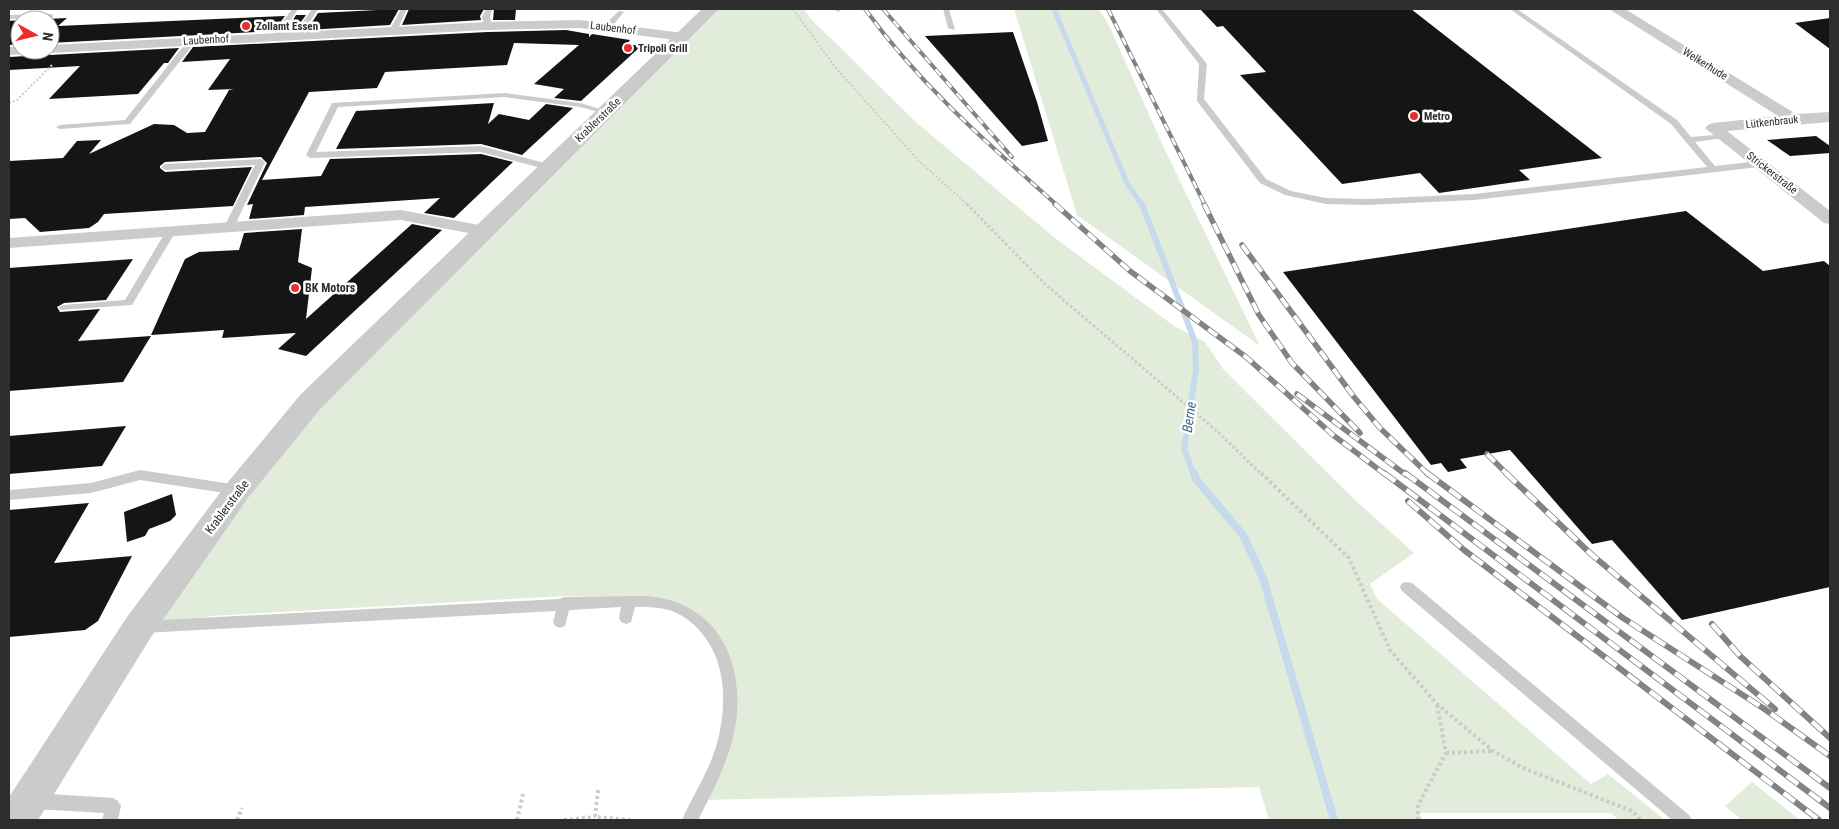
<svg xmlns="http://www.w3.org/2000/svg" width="1839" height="829" viewBox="0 0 1839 829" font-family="'Roboto Condensed',sans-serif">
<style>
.green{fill:#e2ecdb}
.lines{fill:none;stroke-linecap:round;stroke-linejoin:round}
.stream-far2{stroke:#c6daec;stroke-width:5}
.stream-far1{stroke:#c6daec;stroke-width:6}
.stream{stroke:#c6daec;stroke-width:8}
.building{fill:#151515}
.path-far2{stroke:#cbcbcb;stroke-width:2;stroke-dasharray:2 2;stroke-linecap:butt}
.path-far1{stroke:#cbcbcb;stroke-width:3;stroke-dasharray:2.5 2.5;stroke-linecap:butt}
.path{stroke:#cbcbcb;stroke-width:4;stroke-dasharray:3 3;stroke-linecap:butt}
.service{fill:#cbcbcb;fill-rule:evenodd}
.minor{fill:#cbcbcb;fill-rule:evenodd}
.tertiary{fill:#cbcbcb;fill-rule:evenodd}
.rail-far2-casing{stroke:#838383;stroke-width:4}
.rail-far1-casing{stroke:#838383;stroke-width:5.5}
.rail-casing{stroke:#838383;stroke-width:6}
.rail-far2{stroke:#fff;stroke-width:2.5;stroke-dasharray:8;stroke-linecap:butt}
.rail-far1{stroke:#fff;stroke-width:4;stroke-dasharray:11;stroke-linecap:butt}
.rail{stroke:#fff;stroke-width:4.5;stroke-dasharray:14;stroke-linecap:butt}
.poi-dot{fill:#eb2c29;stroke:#fff;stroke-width:2}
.labels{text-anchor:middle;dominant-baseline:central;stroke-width:5;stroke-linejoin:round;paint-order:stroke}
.far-poi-label{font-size:11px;font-weight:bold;fill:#2e2e2e;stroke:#fff;text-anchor:start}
.far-street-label{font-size:11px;fill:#2e2e2e;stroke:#fff}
.poi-label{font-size:12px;font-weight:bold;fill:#2e2e2e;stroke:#fff;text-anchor:start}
.street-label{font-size:12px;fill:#2e2e2e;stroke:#fff}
.water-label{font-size:14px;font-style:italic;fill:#396892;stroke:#fff}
</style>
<rect width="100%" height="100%" fill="#fff"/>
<path class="green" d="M717 9H804L810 18 918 124 1055 238 1174 326 1205 342 1223 369 1356 501 1414 553 1370 584 1377 599 1591 784 1608 774 1665 820H1619L1611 813H1420L1422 820H1269L1259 787 705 800 734 716 713 630 686 606 658 598 564 596 210 616 144 632 318 408Z
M1014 9H1098L1107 21 1164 148 1260 346 1077 215Z
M1752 782 1800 820H1742L1725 806Z"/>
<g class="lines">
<path class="stream-far2" d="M1054 9 1127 183 1142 205"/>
<path class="stream-far1" d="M1142 204 1195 342 1196 370 1184 449 1194 475"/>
<path class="stream" d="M1194 473 1196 479 1243 535 1263 578 1334 820"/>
</g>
<path class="building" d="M397 9H399L390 25 307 30 318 13Z
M409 9H484L480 16 481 20 402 25Z
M494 9H516L515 20H493Z
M1200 9H1411L1602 158 1519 170 1530 180 1439 193 1420 173 1342 184 1240 75 1266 72 1223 26 1217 27Z
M296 15H306L295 30 286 31Z
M285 16 274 31 50 43V20H28L67 18 58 26Z
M1830 18V49L1795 23Z
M20 20V44L9 45V21Z
M566 30 589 34V37L592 34 630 40 627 44 641 46 581 101 554 98 564 89 534 84 579 45 514 43 507 65 385 72 377 88 309 92 262 180 321 176 330 159 481 154 513 162 454 218 424 213 440 198 305 207 304 215 249 219 253 204 247 205 267 163 261 157 165 162 160 166V168L165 172 252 167 233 206 104 214 98 222 89 228 40 232 25 218 9 219V161L63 158 77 141 101 140 89 154 154 124 174 125 187 133 205 132 229 90 234 89 208 90 230 59 182 62 193 47 488 32Z
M1013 32 1037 102 1048 141 1022 146 925 36Z
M179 48 168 63H164L138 94 49 99 80 66 9 70V57L27 56 36 50H42L50 55Z
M494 103 488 124 499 114 529 120 546 104 573 108 522 155 481 144 336 149 356 111Z
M1816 136 1830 146V153L1790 156 1767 140Z
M1686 211 1763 271 1824 261 1830 266V587L1682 620 1612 540 1592 544 1510 450 1460 459 1467 468 1448 472 1441 463 1431 465 1283 272Z
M412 224 442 230 306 356 278 349 296 333 222 338 224 330 151 335 185 259 199 252 239 250 244 233 302 229 298 262 312 268 306 319Z
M133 259 106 300 64 303 57 307 60 312 100 309 78 341 151 336 123 382 9 391V268Z
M126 426 102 466 9 474V436Z
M172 494 176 515 170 521 149 529 145 536 127 542 124 512Z
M89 503 54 563 132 556 98 621 85 630 9 637V510Z"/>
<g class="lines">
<path class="path-far2" d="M793 9 835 67 919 161 968 205
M9 103 17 100 53 64"/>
<path class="path-far1" d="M967 204 1046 285 1219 433 1262 475"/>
<path class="path" d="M1261 473 1349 558 1390 650 1437 704 1493 751 1523 768 1632 811 1641 820
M1446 753 1492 751
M598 790 595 817 630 820
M237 820 242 808
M517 820 523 794
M564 820 595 817
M1418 820V805L1446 753 1437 705"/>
<path class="service" d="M292 9H298L279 39H273L272 37Z
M312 9H318L300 38H294L293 36Z
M401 9H407L396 33H390L389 31Z
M486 9H492L490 17 492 26 488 28 484 26 482 17Z
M834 9H841V10L838 12Z
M943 9H949L955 30 948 28Z
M1156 9H1162L1207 64 1204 99 1266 179 1291 191 1326 198 1367 199 1474 194 1707 167 1671 124 1510 9H1517L1677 120 1691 137 1726 134V138H1723L1695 142 1715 166 1759 161 1763 164 1759 167 1474 200 1367 205 1326 204 1285 195 1260 183 1197 101 1199 64Z
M619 11 624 12 609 30H603V26Z
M51 14 53 15V17L9 19V15Z
M189 39 196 41 130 124 60 129 56 127 60 125 125 120Z
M505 93 580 103 610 112 606 114 580 107 505 97 338 107 316 152 481 146 552 165 553 167 549 170 481 152 310 158 306 155 332 103Z
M261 159 265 162 234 227 229 230 224 227 255 165 165 170 161 167 165 164Z
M171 228 176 231 132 305 60 310 59 308 60 306 64 305 125 300 166 231Z
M140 470 238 485 242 487 244 490 242 493 238 495 140 480 91 493 9 500V490L91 483Z
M1407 582 1412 583 1689 815 1692 820H1672L1402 591 1400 587 1402 583Z
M643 596C716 599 747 661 735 728 729 761 713 791 698 820H682C693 795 708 773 716 747 727 708 728 663 700 631 693 623 683 615 672 611 661 607 647 607 635 607L631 622 626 624 621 622 619 618 621 607 569 610 565 626 560 628 555 626 553 622 556 611 143 633 138 631 136 627 138 623 143 621 559 599 564 597Z
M35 793 113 798 118 801 121 806 118 820H102L104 813 35 809 30 806 27 801 30 796Z"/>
<path class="minor" d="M1609 9H1625L1796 114 1830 112V122L1727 131 1830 211V224L1824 223 1705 128 1708 125 1713 123 1778 116Z
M580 20 683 33 690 37 683 41 580 28 488 30 50 53 44 50H50V45L488 22Z
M20 46V50H34L27 54 9 55V47Z
M401 210 484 226 490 227 493 231 490 235 484 236 401 220 9 248V238Z"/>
<path class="tertiary" d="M702 9H719L321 408 248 498 151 637 38 820H9V797L127 617 228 482 301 394Z"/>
<defs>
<path id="rail-far2" d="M865 9C921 86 986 142 1057 205
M883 9 1012 157
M1108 9 1205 205"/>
<path id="rail-far1" d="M1055 204 1130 271 1246 357 1333 435 1386 475
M1204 204 1259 315 1292 363 1360 433
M1242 245 1354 397 1380 428 1429 475
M1297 394 1406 475
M1487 454 1508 475"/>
<path id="rail" d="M1384 473 1830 808
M1405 473 1830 788
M1427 473 1623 618 1763 708 1830 756
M1506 473 1591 554 1775 709
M1408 501 1464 550 1819 820
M1712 624 1740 656 1830 738"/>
</defs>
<use href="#rail-far2" class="rail-far2-casing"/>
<use href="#rail-far1" class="rail-far1-casing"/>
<use href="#rail" class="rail-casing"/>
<use href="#rail-far2" class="rail-far2"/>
<use href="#rail-far1" class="rail-far1"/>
<use href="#rail" class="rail"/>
</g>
<g class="poi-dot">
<circle cx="246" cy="26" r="5"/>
<circle cx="628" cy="48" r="5"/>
<circle cx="1414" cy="116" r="5"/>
<circle cx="295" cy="288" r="5"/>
</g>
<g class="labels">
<g class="far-poi-label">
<text x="256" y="26">Zollamt Essen</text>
<text x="638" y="48">Tripoli Grill</text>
<text x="1424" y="116">Metro</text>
</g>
<g class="far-street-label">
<text transform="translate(613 28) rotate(7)">Laubenhof</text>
<text transform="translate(206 40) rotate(-3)">Laubenhof</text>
<text transform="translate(1705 64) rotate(32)">Welkerhude</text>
<text transform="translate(598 120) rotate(-44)">Krablerstraße</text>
<text transform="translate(1772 122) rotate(-6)">Lütkenbrauk</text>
<text transform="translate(1772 173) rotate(38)">Strickerstraße</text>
</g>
<g class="poi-label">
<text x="305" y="288">BK Motors</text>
</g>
<g class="street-label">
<text transform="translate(227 507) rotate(-53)">Krablerstraße</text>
</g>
<g class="water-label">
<text transform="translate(1189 417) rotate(-82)">Berne</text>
</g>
</g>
<rect width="1839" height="829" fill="none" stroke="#2e2e2e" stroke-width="20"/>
<g transform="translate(35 35) rotate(98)"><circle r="24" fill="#ffffff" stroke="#ababab"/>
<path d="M0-4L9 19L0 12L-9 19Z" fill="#eb2c29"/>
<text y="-8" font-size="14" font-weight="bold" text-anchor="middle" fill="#2e2e2e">N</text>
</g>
</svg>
